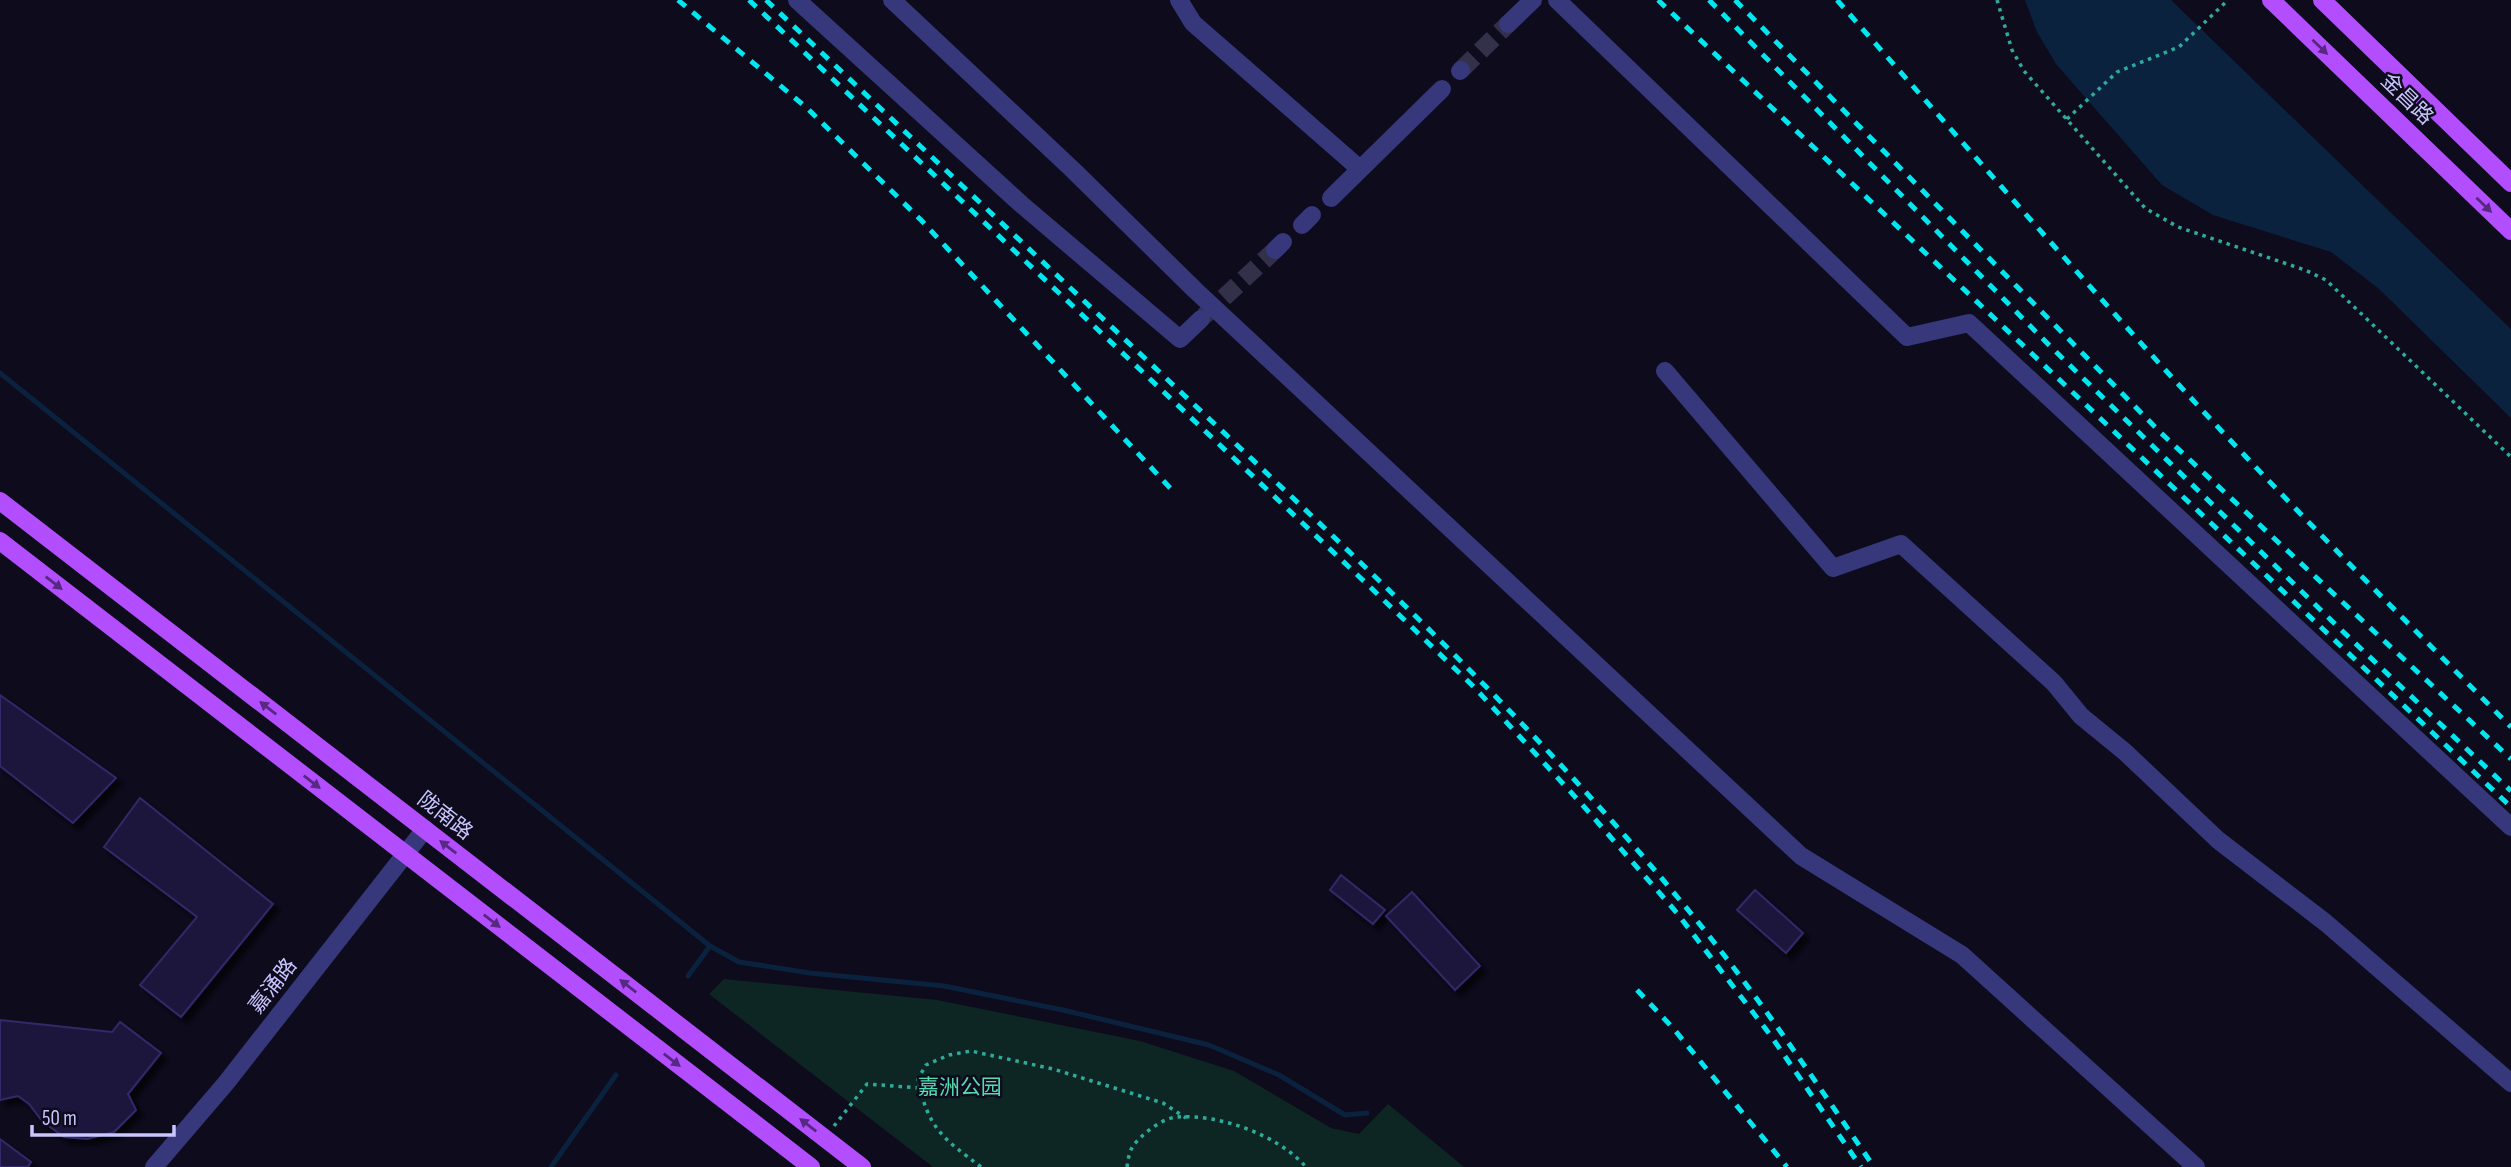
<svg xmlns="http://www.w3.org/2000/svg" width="2511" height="1167" viewBox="0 0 2511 1167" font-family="'Sofia Sans Condensed','Noto Sans SC',sans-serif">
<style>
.green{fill:#0e2623}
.water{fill:#0b223f}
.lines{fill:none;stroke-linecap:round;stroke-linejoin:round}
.stream{stroke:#0b223f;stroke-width:5}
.building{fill:#1d173d;stroke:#322968;stroke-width:2;filter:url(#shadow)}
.minor-tunnel{stroke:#333049;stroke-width:18;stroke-dasharray:18 9;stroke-linecap:butt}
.path{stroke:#2dac9d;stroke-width:3.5;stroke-dasharray:3.5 5;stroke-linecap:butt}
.minor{stroke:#36387b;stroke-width:18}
.major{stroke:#b24efe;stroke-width:18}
.rail{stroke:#02e6ef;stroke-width:5;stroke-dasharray:10 9;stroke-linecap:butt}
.oneway{fill:#572982}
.labels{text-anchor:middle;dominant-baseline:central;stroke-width:5;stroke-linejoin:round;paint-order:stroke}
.street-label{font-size:21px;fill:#c9c6ff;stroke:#0d0b1c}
.park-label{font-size:21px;fill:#54ddb2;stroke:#0d0b1c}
</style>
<defs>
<filter id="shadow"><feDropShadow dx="6" dy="6" stdDeviation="2" flood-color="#0009"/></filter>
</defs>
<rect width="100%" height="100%" fill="#0d0b1c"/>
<path class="green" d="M724 979 937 1000 1140 1041 1234 1071 1331 1128 1359 1134 1388 1104 1464 1167H933L709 994Z"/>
<path class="water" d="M2025 0H2171L2511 329V418L2378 288 2331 252 2213 215 2162 185 2056 64 2037 32Z"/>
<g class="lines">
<path class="stream" d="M0 373 710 946 688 976
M710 946 739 962 810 973 944 986 1063 1010 1209 1045 1279 1075 1345 1115 1367 1113
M551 1167 616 1075"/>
</g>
<path class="building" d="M0 695 116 778 73 823 0 766Z
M140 798 273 904 181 1017 140 985 197 917 104 847Z
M1341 875 1385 910 1373 924 1330 890Z
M1755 890 1803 933 1786 953 1737 910Z
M1412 892 1480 966 1455 990 1386 916Z
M0 1020 112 1032 120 1022 161 1053 128 1094 136 1110 114 1132 87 1139 64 1137 42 1121 29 1104 18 1096 0 1100Z
M0 1139 31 1162 28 1167H0Z"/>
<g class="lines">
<path class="minor-tunnel" d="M1461 70 1508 24
M1204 316 1275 250"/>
<path class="path" d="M1997 0 2012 50 2024 71 2145 208 2178 227 2305 270 2326 280 2511 457
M2067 119 2117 72 2179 47 2228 0
M834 1126 867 1084 920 1088
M981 1167C943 1138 928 1129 918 1079L926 1065 949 1055 971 1051 1053 1069 1163 1103 1186 1118
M1127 1167C1128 1160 1129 1152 1133 1146 1142 1134 1162 1118 1177 1117 1220 1114 1278 1135 1306 1167"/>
<path class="minor" d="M797 0 1021 204 1180 339 1201 319
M892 0 1073 170 1195 290 1801 856 1962 955 2196 1167
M1179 0 1193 23 1360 169
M1557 0 1907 337 1969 323C2151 490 2330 660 2511 827
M1508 24 1533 0
M1460 71 1461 70
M1331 198 1442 89
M1302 225 1312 215
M1275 250 1283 242
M1665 371 1833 568 1901 544 2054 683 2081 716 2125 752 2218 840 2326 923 2511 1083
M154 1167 226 1083 425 829"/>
<path class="major" d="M2271 0 2511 231
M2322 0 2511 183
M0 501 862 1167
M0 541 811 1167"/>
<path class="rail" d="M678 0 807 108 921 220 1171 489
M749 0 1368 585 1474 687 1579 801 1677 913 1771 1036 1861 1167
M766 0C917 143 1068 286 1220 429 1382 582 1541 732 1684 905 1753 988 1813 1078 1874 1167
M1658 0 2511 807
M1709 0 2046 342 2336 625 2511 791
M1735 0 2161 433 2511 759
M1837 0C1951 129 2063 258 2179 385 2286 502 2399 614 2511 727
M1637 990 1673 1028 1787 1167"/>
</g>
<defs><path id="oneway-solid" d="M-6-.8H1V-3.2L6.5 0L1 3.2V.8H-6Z" transform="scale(1.75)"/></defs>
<g class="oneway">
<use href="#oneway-solid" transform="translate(2320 47) rotate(44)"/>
<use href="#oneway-solid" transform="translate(2484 205) rotate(44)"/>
<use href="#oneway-solid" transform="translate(54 583) rotate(38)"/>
<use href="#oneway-solid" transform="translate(268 708) rotate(-142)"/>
<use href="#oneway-solid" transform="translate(312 782) rotate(38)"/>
<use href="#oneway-solid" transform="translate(448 847) rotate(-142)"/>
<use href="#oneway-solid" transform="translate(492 921) rotate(38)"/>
<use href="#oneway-solid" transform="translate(628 986) rotate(-142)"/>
<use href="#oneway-solid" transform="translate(672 1060) rotate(38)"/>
<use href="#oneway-solid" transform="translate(808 1125) rotate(-142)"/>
</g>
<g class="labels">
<g class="street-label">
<text transform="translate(2407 99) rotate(44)">金昌路</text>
<text transform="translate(445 816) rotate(38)">陇南路</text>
<text transform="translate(273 986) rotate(-52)">嘉涌路</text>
</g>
<g class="park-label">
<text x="960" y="1087">嘉洲公园</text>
</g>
</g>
<path d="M32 1125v10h142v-10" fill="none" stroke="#c9c6ff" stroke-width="3.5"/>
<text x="42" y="1125" font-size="21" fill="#c9c6ff" stroke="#0d0b1c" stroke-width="5" paint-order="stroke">50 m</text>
</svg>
